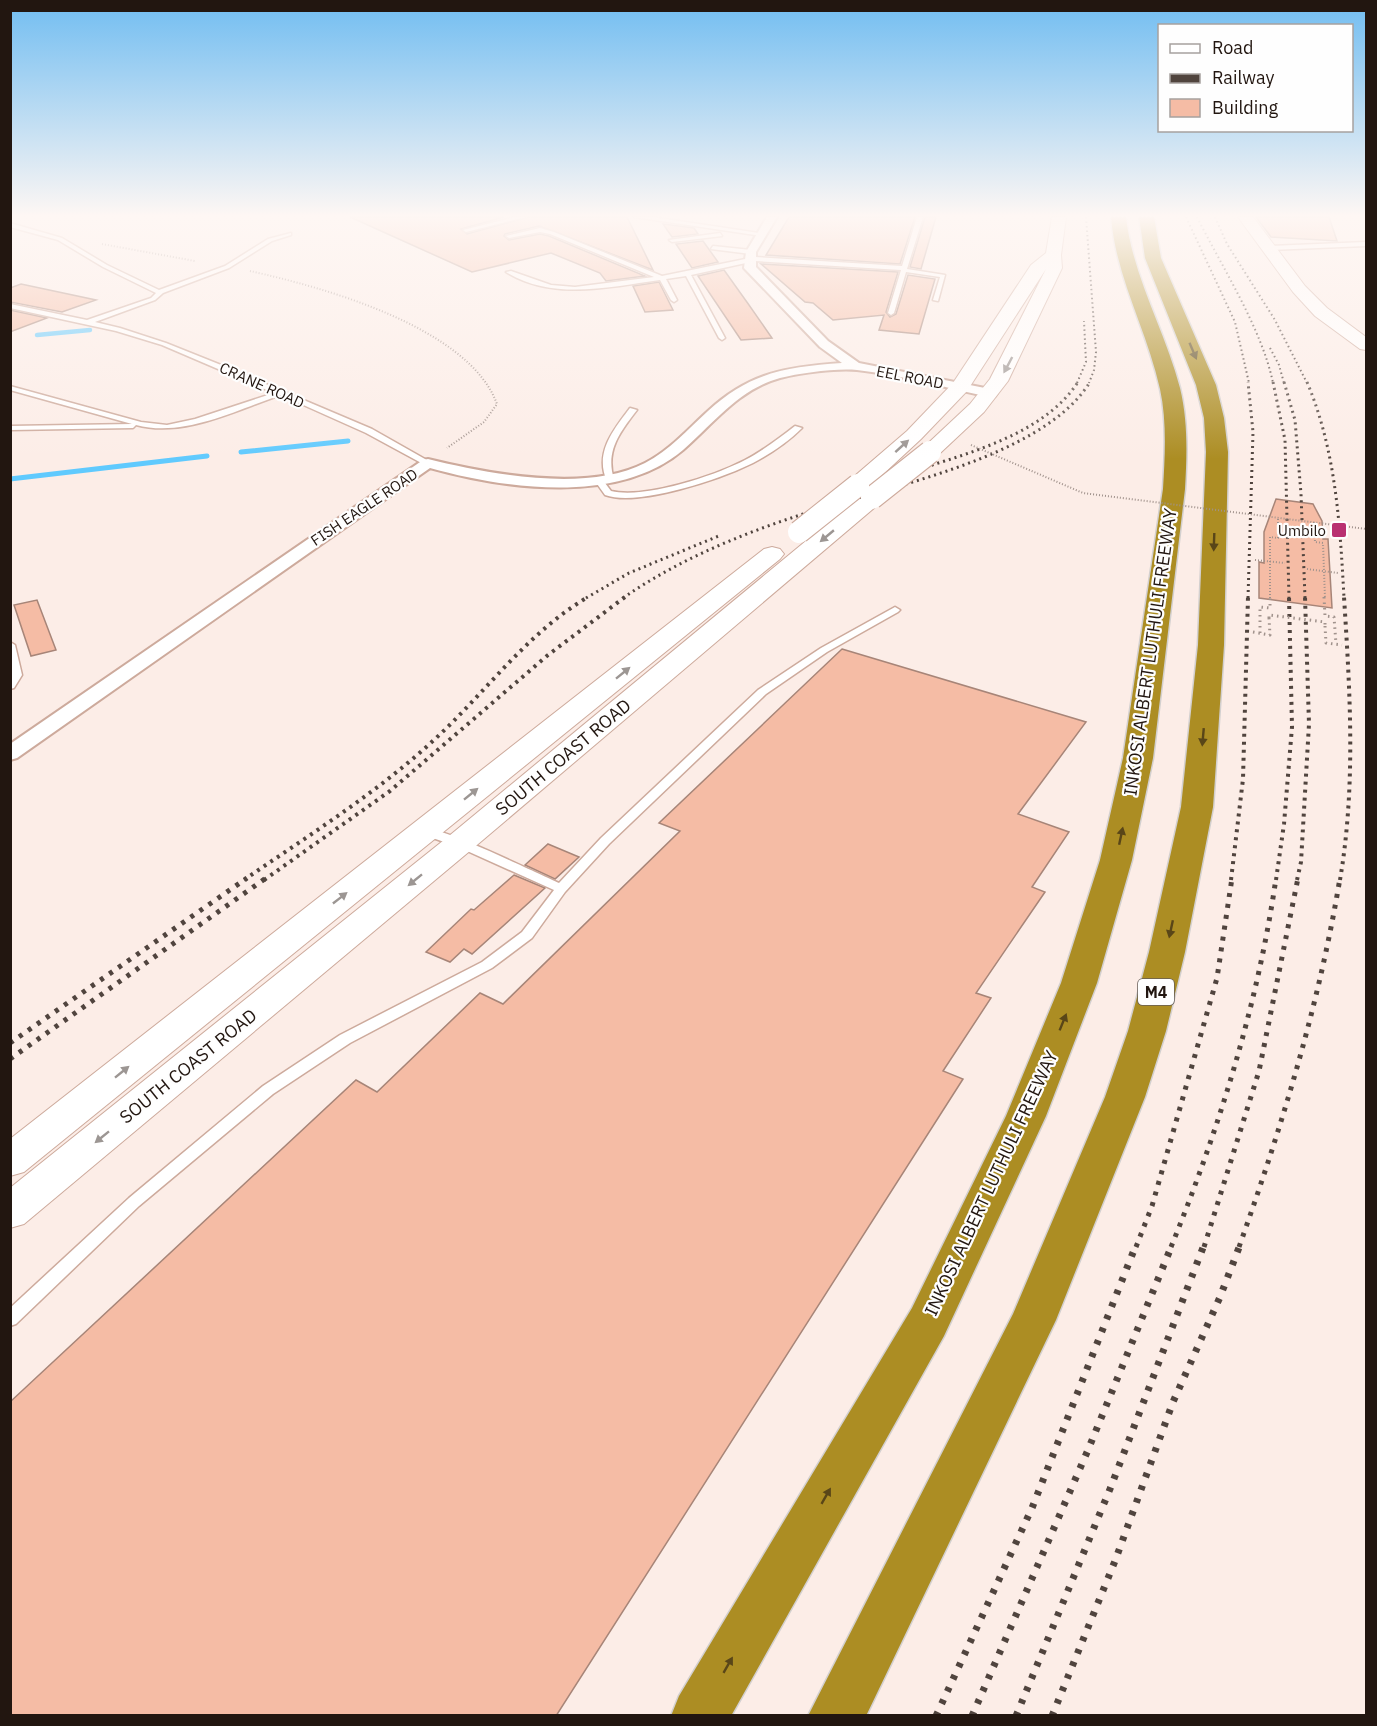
<svg xmlns="http://www.w3.org/2000/svg" width="1377" height="1726" viewBox="0 0 1377 1726" font-family="'IBM Plex Sans',sans-serif">
<style>
.lines{fill:none;stroke-linecap:round;stroke-linejoin:round}
.stream-far1{stroke:#60cafe;stroke-width:4.5}
.stream{stroke:#60cafe;stroke-width:5}
.building{fill:#f5bca5;stroke:#a78578;stroke-width:1.5}
.lane-casing{stroke:#cdaa9c;stroke-width:3}
.street-casing{stroke:#cdaa9c;stroke-width:4}
.secondary-casing{stroke:#cdaa9c;stroke-width:2}
.highway-casing{stroke:#d3d0cf;stroke-width:3}
.path-far1{stroke:#a0928c;stroke-width:2;stroke-dasharray:1 2;stroke-linecap:butt}
.path{stroke:#a0928c;stroke-width:3;stroke-dasharray:1.5 4;stroke-linecap:butt}
.lane{fill:#fff;fill-rule:evenodd}
.street{fill:#fff;fill-rule:evenodd}
.secondary{fill:#fff;fill-rule:evenodd}
.highway{fill:#ac8d23;fill-rule:evenodd}
.rail-far4{stroke:#50443e;stroke-width:2;stroke-dasharray:1.5 3;stroke-linecap:butt}
.rail-far3{stroke:#50443e;stroke-width:3;stroke-dasharray:2 4;stroke-linecap:butt}
.rail-far2{stroke:#50443e;stroke-width:4;stroke-dasharray:3 5;stroke-linecap:butt}
.rail-far1{stroke:#50443e;stroke-width:5;stroke-dasharray:4 7;stroke-linecap:butt}
.rail{stroke:#50443e;stroke-width:7;stroke-dasharray:4.5 9;stroke-linecap:butt}
.secondary-bridge-casing{stroke:#cdaa9c;stroke-width:24;stroke-linecap:butt}
.path-bridge-far1{stroke:#a0928c;stroke-width:2;stroke-dasharray:1 2;stroke-linecap:butt}
.path-bridge{stroke:#a0928c;stroke-width:3;stroke-dasharray:1.5 4;stroke-linecap:butt}
.secondary-bridge{stroke:#fff;stroke-width:22}
.oneway{fill:#594618}
.oneway2{fill:#9c9693}
.poi-dot{fill:#b93172;stroke:#fefefe;stroke-width:2}
.labels{text-anchor:middle;dominant-baseline:central;stroke-width:4.5;stroke-linejoin:round;paint-order:stroke}
.far-street-label{font-size:15px;fill:#221610;stroke:#fefefe}
.far-poi-label{font-size:15px;fill:#221610;stroke:#fefefe;text-anchor:end}
.shield{fill:#fefefe;stroke:#645c57;stroke-width:1.5}
.shield-label{font-size:16px;font-weight:bold;fill:#221610}
.street-label{font-size:18px;fill:#221610;stroke:#fefefe}
</style>
<rect width="100%" height="100%" fill="#fcede7"/>
<g class="lines">
<path class="stream-far1" d="M37 335 90 330"/>
<path class="stream" d="M241 452 348 441
M10 479 207 456"/>
</g>
<path class="building" d="M350 217H504L461 229 467 234 528 217H627L653 270 539 226 505 234 504 236 509 240 540 234 549 236 645 276 606 281 600 273 551 253 472 272Z
M789 217H915L900 264 766 255Z
M925 217H936L921 269 910 267Z
M1256 217H1329L1337 241 1271 237Z
M663 224 694 228 698 234 672 237Z
M703 241 718 262 692 268 676 244Z
M761 264 898 272 886 312 890 317 896 314 908 275 935 279 919 334 879 330 884 315 833 320 813 303 805 302Z
M724 270 749 305 772 338 741 340 698 276Z
M659 282 673 310 645 312 633 286Z
M21 284 96 300 62 312 10 302V288Z
M10 310 47 318 10 332Z
M1276 499 1313 504 1322 521 1323 539H1328L1332 608 1259 598V562L1264 563V532Z
M37 600 56 650 31 656 14 605Z
M842 649 1086 722 1018 814 1069 832 1032 887 1045 892 976 993 991 998 943 1071 963 1079 556 1716H10V1402L356 1080 377 1092 480 993 503 1004 680 831 659 823Z
M548 844 579 857 555 879 525 865Z
M514 875 545 888 472 954 464 949 450 962 426 952 471 909 474 910Z"/>
<g class="lines">
<defs>
<path id="lane" d="M515 217H526L466 232 463 230Z
M634 217H652L765 234 762 236Z
M917 217H923L907 269 945 275 938 301 933 300 940 277 906 272 894 313 891 315 888 313 901 270 755 261 691 275 725 338 722 340 719 338 686 276 666 279 677 300 674 302 671 300 660 280C609 287 553 301 506 272L511 271 551 285 575 287 654 277 550 234 540 232 509 238 506 236 540 228 554 232 662 276 755 257 902 266Z
M10 223 62 238 107 265 159 290 225 266 268 239 291 233V235L272 241 229 268 163 293 155 300 95 322 120 328 166 343 226 367 372 429 432 463 425 465 366 433 281 395C236 410 184 438 136 425L133 428 10 430V426L132 424 10 390V386L141 422 167 425 195 419 274 393 162 345 116 331 10 308V304L87 320 151 298 156 293 103 267 58 240 10 227Z
M720 233 722 236 672 242 669 240Z
M1366 242V246L1268 250 1265 248 1268 246Z
M713 246 751 250 754 252 751 254 711 249Z
M630 408 637 410C620 432 605 451 614 479L607 481C594 453 614 429 630 408Z
M795 426 802 428C788 442 770 454 753 463 721 479 638 507 605 495L595 481 602 479 611 491C645 499 714 476 745 460 763 451 779 438 795 426Z
M895 607 900 610 898 612 827 652 766 694 609 844 565 892 532 938 492 968 350 1043 273 1094 139 1206 16 1324 10 1326V1308L129 1198 263 1086 340 1035 482 962 522 932 554 890 456 846 421 834 419 831 421 828C439 825 536 873 559 883L601 838 758 690 821 648Z
M10 642 15 645 22 675 14 688 10 689Z"/>
<path id="street" d="M767 217H777L756 252V267L828 341 859 363 990 389 995 390 997 393 995 396 990 397C946 388 901 375 857 370 836 368 801 373 780 378 739 389 713 424 683 450 619 505 505 489 430 468L17 758 10 760V744L423 460 428 459C489 474 586 493 645 463 669 451 688 429 708 411 750 372 787 367 842 363L820 347 744 268 746 252Z"/>
<path id="secondary" d="M1052 217H1066L1061 255 1062 268 1008 381 984 412 937 456 930 458 923 456 920 452 923 448 970 404 990 379 1046 269 967 391 921 439 866 490 858 491 850 490 847 485 850 480 907 431 953 383 1031 265 1046 253Z
M1238 217H1253L1305 286 1327 308 1366 337V350L1360 349 1315 316 1293 292Z
M872 491 880 493 883 498 880 503 471 850 24 1224 10 1228V1188L449 836 864 493Z
M772 547 780 549 784 554 780 559 24 1172 10 1176V1139L764 549Z"/>
<path id="highway" d="M1111 217H1126C1133 278 1165 330 1180 388 1188 421 1187 455 1185 489L1153 758 1132 860 1097 983 1046 1116 944 1336 731 1716H671L679 1696 912 1308 1006 1116 1061 983 1100 860 1123 758 1163 489C1165 456 1167 421 1160 389 1147 330 1116 278 1111 217Z
M1139 217H1154L1161 258 1216 385 1224 418 1228 452 1224 645 1213 807 1185 952 1166 1031 1145 1097 1056 1320 866 1716H808L1013 1314 1105 1097 1128 1031 1149 952 1181 807 1198 645 1206 452 1204 418 1196 385 1145 258Z"/>
</defs>
<use href="#lane" class="lane-casing"/>
<use href="#street" class="street-casing"/>
<use href="#secondary" class="secondary-casing"/>
<use href="#highway" class="highway-casing"/>
<path class="path-far1" d="M102 244 195 261
M250 271C322 287 469 327 497 404L484 422 447 448
M1314 522 1315 542 1323 543 1325 598
M1255 560 1285 563
M1307 569 1338 573
M1270 598V537L1278 538V517"/>
<path class="path" d="M1324 597 1325 616 1334 617 1336 644
M1325 626 1326 643 1342 645
M1253 632 1270 635 1269 618
M1260 633V607L1270 608V597"/>
<use href="#lane" class="lane"/>
<use href="#street" class="street"/>
<use href="#secondary" class="secondary"/>
<use href="#highway" class="highway"/>
<path class="rail-far4" d="M1086 217 1096 352 1094 370 1089 383
M1186 217 1235 322 1249 383
M1197 217C1222 267 1262 329 1273 383
M1215 217 1227 244 1275 320 1307 383
M1270 348 1279 365 1284 383
M1077 383 1086 362 1084 321"/>
<path class="rail-far3" d="M1273 382 1285 440 1289 598
M1284 382 1295 420 1301 494 1305 598
M1307 382C1336 451 1340 524 1344 598
M926 467C979 450 1046 431 1078 382
M586 598 629 573 721 535
M623 598C675 562 734 537 794 517 879 488 1042 460 1090 382
M1248 598 1253 432 1248 382"/>
<path class="rail-far2" d="M244 880C309 835 377 793 435 739 486 692 528 632 588 597
M264 880 390 791 548 655 625 597
M1231 880 1243 779 1248 597
M1276 880 1284 824 1292 727 1289 597
M1297 880 1301 862 1309 724 1305 597
M1340 880C1356 785 1350 692 1344 597"/>
<path class="rail-far1" d="M10 1043 247 878
M10 1059 266 878
M1136 1247 1152 1206 1217 978 1232 878
M1171 1247C1219 1129 1258 1004 1276 878
M1204 1247 1259 1071 1298 878
M1239 1247C1282 1126 1319 1005 1340 878"/>
<path class="rail" d="M936 1716 1032 1508 1136 1245
M972 1716 1088 1450 1172 1245
M1016 1716 1110 1489 1204 1245
M1052 1716 1115 1561 1173 1402 1220 1297 1240 1245"/>
<defs>
<path id="secondary-bridge" d="M872 498 930 452
M799 532 858 485"/>
</defs>
<use href="#secondary-bridge" class="secondary-bridge-casing"/>
<path class="path-bridge-far1" d="M971 445 1083 493 1366 529"/>
<path class="path-bridge" d="M1269 618V615L1325 622V626"/>
<use href="#secondary-bridge" class="secondary-bridge"/>
</g>
<defs><path id="oneway-solid" d="M-6-.8H1V-3.2L6.5 0L1 3.2V.8H-6Z" transform="scale(1.5)"/></defs>
<g class="oneway">
<use href="#oneway-solid" transform="translate(1193 351) rotate(67)"/>
<use href="#oneway-solid" transform="translate(1214 542) rotate(92)"/>
<use href="#oneway-solid" transform="translate(1203 737) rotate(95)"/>
<use href="#oneway-solid" transform="translate(1121 836) rotate(-78)"/>
<use href="#oneway-solid" transform="translate(1171 929) rotate(102)"/>
<use href="#oneway-solid" transform="translate(1063 1022) rotate(-68)"/>
<use href="#oneway-solid" transform="translate(826 1496) rotate(-60)"/>
<use href="#oneway-solid" transform="translate(728 1665) rotate(-60)"/>
</g>
<g class="oneway2">
<use href="#oneway-solid" transform="translate(1008 365) rotate(118)"/>
<use href="#oneway-solid" transform="translate(902 446) rotate(-42)"/>
<use href="#oneway-solid" transform="translate(827 536) rotate(140)"/>
<use href="#oneway-solid" transform="translate(623 673) rotate(-39)"/>
<use href="#oneway-solid" transform="translate(471 794) rotate(-39)"/>
<use href="#oneway-solid" transform="translate(415 880) rotate(141)"/>
<use href="#oneway-solid" transform="translate(340 898) rotate(-38)"/>
<use href="#oneway-solid" transform="translate(122 1072) rotate(-39)"/>
<use href="#oneway-solid" transform="translate(102 1137) rotate(141)"/>
</g>
<linearGradient id="sky" x2="0" y2="1"><stop stop-color="#71bdf1"/><stop offset="0.47" stop-color="#fef7f4"/><stop offset="1" stop-color="#fef7f4" stop-opacity="0"/></linearGradient>
<rect width="1377" height="459" fill="url(#sky)"/>
<rect class="poi-dot" x="1331" y="522" width="16" height="16" rx="3"/>
<g class="labels">
<g class="far-street-label">
<text transform="translate(910 377) rotate(11)">EEL ROAD</text>
<text transform="translate(262 385) rotate(24)">CRANE ROAD</text>
<text transform="translate(364 507) rotate(-34)">FISH EAGLE ROAD</text>
</g>
<g class="far-poi-label">
<text x="1326" y="530">Umbilo</text>
</g>
<rect class="shield" x="1138" y="979" width="36" height="26" rx="4.5"/>
<g class="shield-label">
<text x="1156" y="992">M4</text>
</g>
<g class="street-label">
<text transform="translate(1150 652) rotate(-82)">INKOSI ALBERT LUTHULI FREEWAY</text>
<text transform="translate(563 757) rotate(-40)">SOUTH COAST ROAD</text>
<text transform="translate(188 1066) rotate(-39)">SOUTH COAST ROAD</text>
<text transform="translate(991 1183) rotate(-65)">INKOSI ALBERT LUTHULI FREEWAY</text>
</g>
</g>
<rect width="1377" height="1726" fill="none" stroke="#221610" stroke-width="24"/>
<rect x="1158" y="24" width="195" height="108" fill="#fefefe" stroke="#a6a19f" stroke-width="1.5"/>
<rect x="1170" y="44" width="30" height="9" fill="#ffffff" stroke="#a6a19f" stroke-width="1.5"/>
<text x="1212" y="54" font-size="18" fill="#221610">Road</text>
<rect x="1170" y="74" width="30" height="9" fill="#50443e" stroke="#a6a19f" stroke-width="1.5"/>
<text x="1212" y="84" font-size="18" fill="#221610">Railway</text>
<rect x="1170" y="99" width="30" height="18" fill="#f5bca5" stroke="#a6a19f" stroke-width="1.5"/>
<text x="1212" y="114" font-size="18" fill="#221610">Building</text>
</svg>
